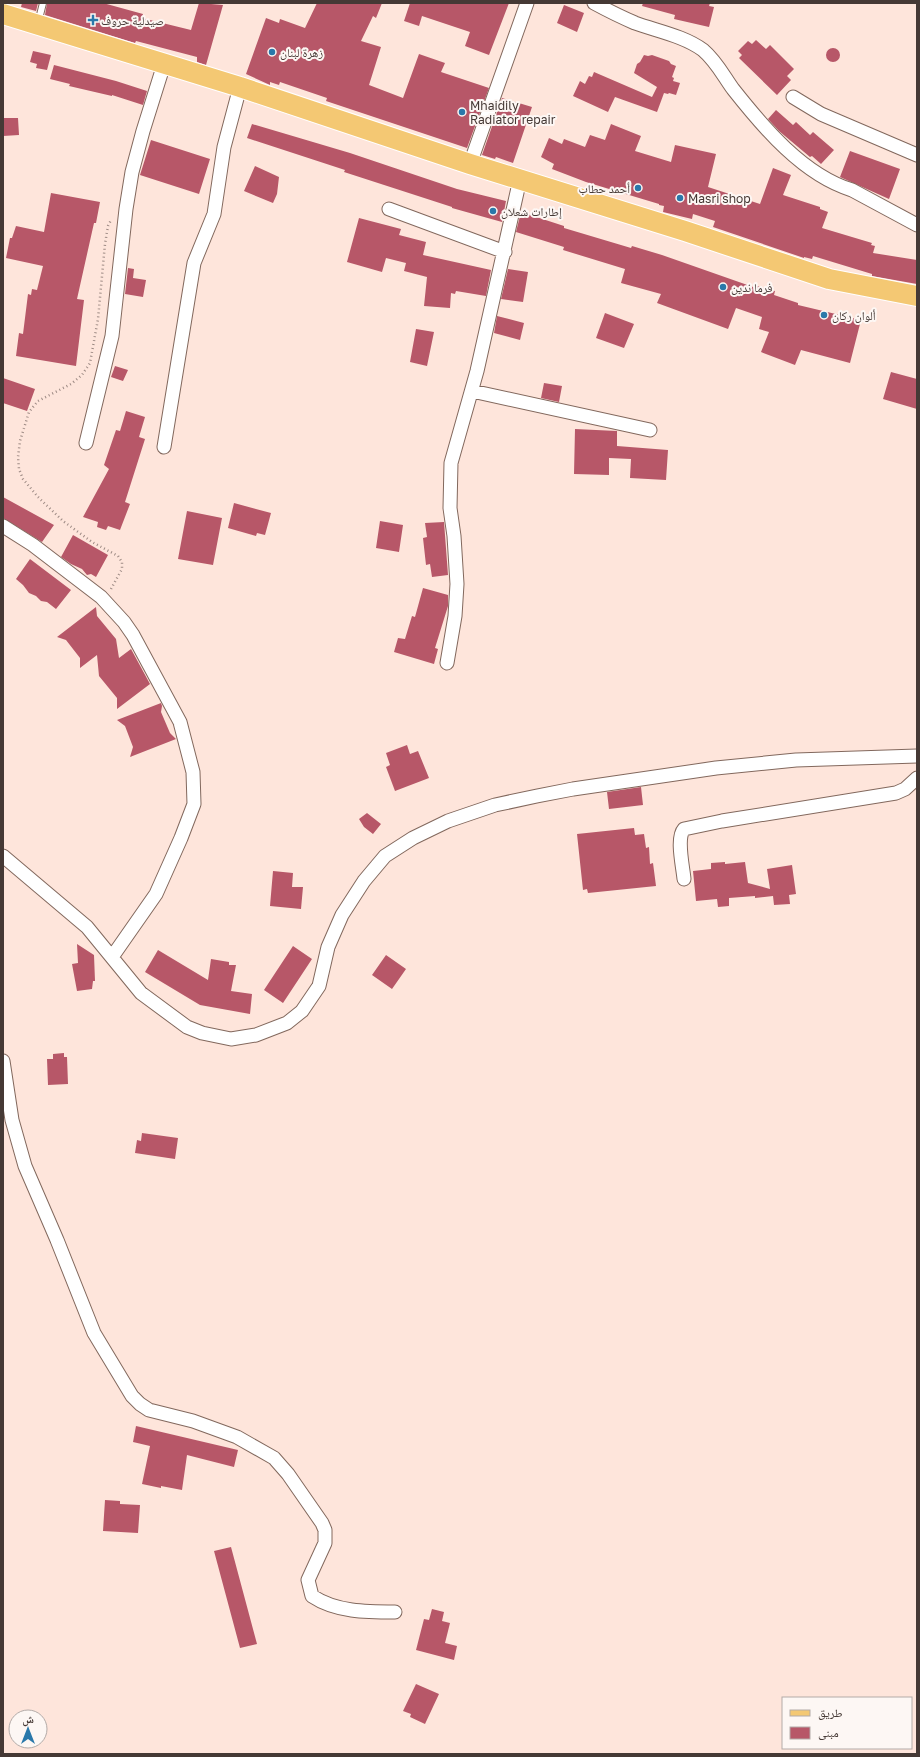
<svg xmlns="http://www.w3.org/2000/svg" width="920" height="1757" viewBox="0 0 920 1757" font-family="'Golos Text','Noto Naskh Arabic',sans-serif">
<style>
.building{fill:#b75768}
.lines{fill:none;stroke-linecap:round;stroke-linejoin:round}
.lane-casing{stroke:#82685d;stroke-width:8}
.street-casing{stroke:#82685d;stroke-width:15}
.primary-casing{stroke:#fff;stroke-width:22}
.path{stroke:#9e8b85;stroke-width:2.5;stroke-dasharray:1 3;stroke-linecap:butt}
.lane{stroke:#fff;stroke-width:6}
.street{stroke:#fff;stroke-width:13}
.primary{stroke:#f4c873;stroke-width:20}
.poi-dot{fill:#2a78aa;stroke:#fdf7f4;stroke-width:1.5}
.labels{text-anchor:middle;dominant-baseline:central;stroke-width:4;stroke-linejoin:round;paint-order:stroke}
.poi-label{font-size:12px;fill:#453935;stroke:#fdf7f4;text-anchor:start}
</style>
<rect width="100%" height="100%" fill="#fee5db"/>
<path class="building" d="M22 3H38L36 11 21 7Z
M47 3H103L143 14 142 18 191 30 199 3 223 5 206 65 197 62V57L136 41 135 43 45 15Z
M317 3H382L376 18 373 16 361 41 381 47 369 85 403 98 419 54 445 63 441 72 489 88 467 148 326 101 327 98 280 82 279 85 270 82V85L246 74 266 18 279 23 280 19 305 28Z
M410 3H509L489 55 465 46 470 32 422 16 419 26 404 21Z
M643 3H710L709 6 714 7 709 27 674 19 675 15 642 6Z
M564 5 584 13 577 32 557 23Z
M756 40 766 49 770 45 794 69 787 76 791 80 777 95 739 58 742 55 738 51 748 41 752 44Z
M826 55a7 7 0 1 1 14 0a7 7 0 1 1-14 0Z
M33 51 51 55 47 70 36 68 37 64 30 62Z
M644 55 648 56 652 55 669 61 671 64 676 66 672 77 674 78 673 81 680 83 676 95 669 93 668 94 664 93 657 112 615 97 608 112 573 96 580 81 585 84 589 76 592 77 594 72 652 97 657 87 634 73 637 64 640 62Z
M54 65 116 81 147 91 143 105 112 95V96L69 86 70 84 50 79Z
M502 98 532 107 513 163 496 157 495 159 482 155Z
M776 110 793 125 796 122 810 135 813 132 834 150 821 164 812 156 810 157 779 131 768 119Z
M3 118H18L19 135 3 136Z
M252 124 350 153 457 189 506 201 502 222 452 208V207L344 172 345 170 247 138Z
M611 124 641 136 635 151 671 162 675 145 716 154 708 187 760 204 773 168 791 175 783 195 820 207V209L828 212 822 228 872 243 871 245 875 246 873 253 917 260V284L872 276V274L813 256 812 259 804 257V258L713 227 715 221 693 214 692 219 663 212 664 206 659 205V204L586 182 552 169 554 164 541 157 549 138 562 144 564 139 585 147 590 135 605 140Z
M151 140 210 159 199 194 140 175Z
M850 151 900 169 889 199 840 177Z
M255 166 279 177 277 194 273 203 244 191Z
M51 193 100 202 96 223H94L77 299 84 300 76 366 16 356 19 333 23 334 28 294 31 295 32 289 37 290 43 266 6 258 10 238H12L16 226 44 232Z
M521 212 564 226V228L631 248 632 246 662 255 756 288 757 286 775 291 774 295 798 303V305L861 320 850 363 801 350 795 365 761 352 769 332 759 329 762 317 736 308 728 329 657 303 661 294 621 283 625 269 563 250 564 247 516 232Z
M359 218 401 229 399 235 426 242 423 255 491 270 486 296 456 291 455 294 451 293 450 308 424 306 427 277 404 271 406 263 386 258 382 272 347 262Z
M128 268 134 269 133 278 146 280 143 297 125 294Z
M508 269 528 272 523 302 501 299Z
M605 313 634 324 624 348 596 338Z
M497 316 524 323 520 340 494 333Z
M416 329 434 332 427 366 410 362Z
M115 366 128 370 123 381 111 377Z
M891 372 917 379V409L883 399Z
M3 378 35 389 27 411 3 403Z
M544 383 562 386 559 402 541 398Z
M126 411 145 417 139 437 145 439 125 502 130 504 120 530 108 526 106 530 97 527 98 522 83 517 109 469 104 465 116 430 120 431Z
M575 429 617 431V446L668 450 666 480 630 478 631 459 609 458V475L574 474Z
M3 497 54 525 42 542 3 518Z
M234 503 271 513 265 535 257 533 256 536 228 528Z
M187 511 222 518 213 565 178 559Z
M380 521 403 525 399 552 376 548Z
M444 522 448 575 432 577 430 564 426 565 423 538 427 537 425 523Z
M73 535 108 555 96 577 91 574 87 575 82 569 71 564 61 557Z
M30 559 71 590 56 609 47 602 41 601 36 596 29 593 23 585 16 579Z
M423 588 448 595V606L435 648 438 649 434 664 394 652 398 638 405 639 412 616 415 617Z
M96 607 97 616 116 639 119 658 131 649 150 684 117 709V698L99 676 97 655 80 668V658L66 640 57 637Z
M161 703 162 706 161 712 170 733 176 739 130 757 133 747 125 726 117 720Z
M407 745 410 754 418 751 429 778 395 791 386 767 390 765 386 753Z
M641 787 643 805 609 809 607 792Z
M367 813 381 824 373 834 364 827 359 819Z
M634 828 635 835 644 834 646 848 649 847 650 864 653 863 656 886 588 893 587 889 583 890 577 834Z
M725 862V864L745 862 748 883 770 889 767 869 792 865 796 894 789 895 790 904 774 905 773 896 755 898V896L729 898V906L718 907 717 899 696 901 693 871 711 869V863Z
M273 871 293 873 292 887H303L301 909 270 906Z
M77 944 94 955 95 981H93L92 989 77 991 72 964 78 963Z
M293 946 312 959 283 1003 264 990Z
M158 950 208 980 211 959 229 962V965H236L231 991 252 994 250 1014 200 1005 145 972Z
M386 955 406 969 392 989 372 975Z
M64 1053V1057H67L68 1084 48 1085 47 1059H53V1054Z
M142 1133 178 1138 175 1159 135 1153 137 1140 141 1141Z
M136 1426 238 1450 234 1467 187 1455 182 1490 161 1486V1488L142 1484 150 1446 133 1442Z
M105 1500 120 1501V1504L140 1505 138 1533 103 1531Z
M231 1547 257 1644 240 1648 214 1551Z
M432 1609 444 1612 442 1621 450 1623 445 1643 457 1646 454 1660 416 1650 424 1619 429 1620Z
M416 1684 439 1694 425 1724 410 1717 411 1714 403 1711Z"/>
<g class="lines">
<defs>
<path id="lane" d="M38 23 43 3"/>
<path id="street" d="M594 3C607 10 621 17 635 23 657 31 684 36 703 50 716 61 723 75 733 89 763 127 803 175 852 190L917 225
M793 97 821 114 917 155
M470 164 527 3
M389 209 505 252
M472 391 650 430
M86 443 112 336 126 209 132 172 143 131 164 64
M164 447 194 263 214 214 224 147 240 87
M3 526 33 545 101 597 124 622 133 635 180 722 193 772 194 804 181 838 156 894 112 957
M447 663 455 616 457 584 454 536 450 508 451 463 477 371 520 179
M3 856 87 927 141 993 187 1027 202 1033 231 1039 256 1035 287 1023 302 1011 319 986 328 947 342 915 364 881 385 856 413 838 448 821 495 805 537 796 573 789 716 768 796 760 917 756
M684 879C683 867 676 838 684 829L722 821 896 793 905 789 917 778
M3 1061 12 1120 25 1166 57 1240 94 1333 132 1396 140 1404 149 1410 193 1421 237 1437 274 1458 288 1474 322 1523 325 1530V1543L308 1580 312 1596C336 1612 366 1612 395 1612"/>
<path id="primary" d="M3 14 240 87 470 164 685 231 829 279 917 296"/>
</defs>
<use href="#lane" class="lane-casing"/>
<use href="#street" class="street-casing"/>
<use href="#primary" class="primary-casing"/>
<path class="path" d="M111 589 122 569V562L118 556 92 542 63 521 38 497 23 479 19 469 18 457 20 441 29 412 38 401 71 384 82 375 90 363 98 319 105 244 108 226 111 220"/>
<use href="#lane" class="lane"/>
<use href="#street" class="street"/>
<use href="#primary" class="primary"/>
</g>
<g class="poi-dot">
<path d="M91 14h4v4h4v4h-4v4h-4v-4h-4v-4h4z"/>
<circle cx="272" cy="52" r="4"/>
<circle cx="462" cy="112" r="4"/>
<circle cx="638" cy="188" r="4"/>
<circle cx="680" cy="198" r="4"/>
<circle cx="493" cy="211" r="4"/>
<circle cx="723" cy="287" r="4"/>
<circle cx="824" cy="315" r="4"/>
</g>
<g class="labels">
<g class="poi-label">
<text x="101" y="20">صيدلية حروف</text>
<text x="280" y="52">زهرة لبنان</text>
<text x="470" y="105">Mhaidily<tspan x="470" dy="14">Radiator repair</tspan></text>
<text x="630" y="188" text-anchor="end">أحمد حطاب</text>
<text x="688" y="198">Masri shop</text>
<text x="501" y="211">إطارات شعلان</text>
<text x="731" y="287">فرما ندين</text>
<text x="832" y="315">ألوان ركان</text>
</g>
</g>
<rect width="920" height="1757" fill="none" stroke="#453935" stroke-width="8"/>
<rect x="782" y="1697" width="130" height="52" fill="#fdf7f4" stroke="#b3aba8"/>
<rect x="790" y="1710" width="20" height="6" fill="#f4c873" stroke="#b3aba8"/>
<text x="818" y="1717" font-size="12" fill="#453935">طريق</text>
<rect x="790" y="1727" width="20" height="12" fill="#b75768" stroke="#b3aba8"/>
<text x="818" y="1737" font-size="12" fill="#453935">مبنى</text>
<g transform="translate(28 1729)"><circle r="19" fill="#fdf7f4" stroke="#b3aba8"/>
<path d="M0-3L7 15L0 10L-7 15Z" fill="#2a78aa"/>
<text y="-6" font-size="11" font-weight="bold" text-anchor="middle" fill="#453935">ش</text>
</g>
</svg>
